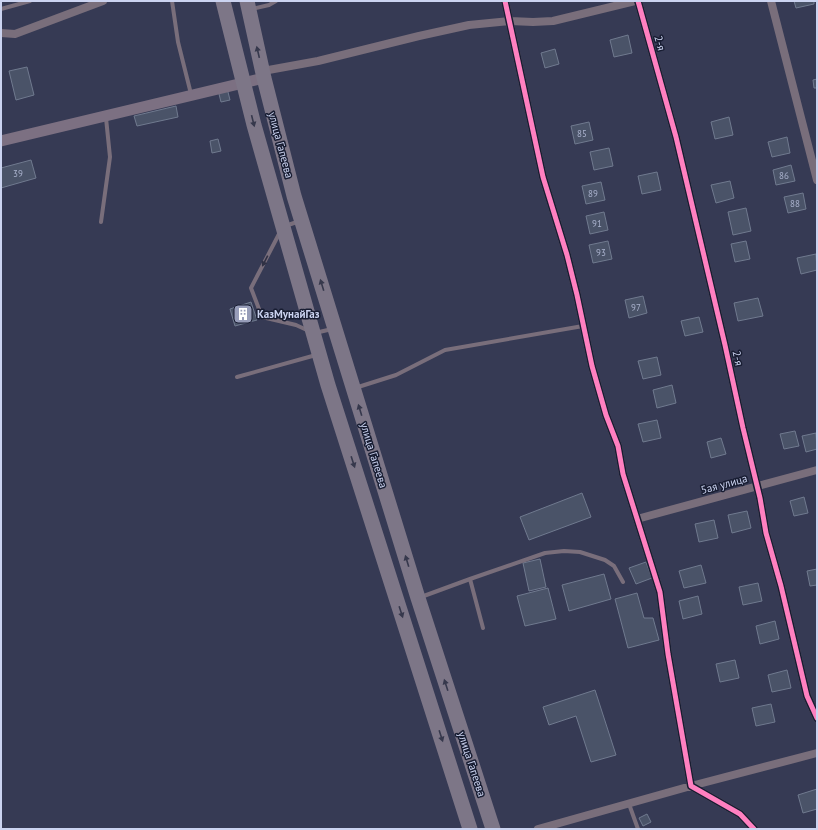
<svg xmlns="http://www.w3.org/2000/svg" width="818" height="830" viewBox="0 0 818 830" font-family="'PT Sans',sans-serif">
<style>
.building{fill:#4a5368;stroke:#707a8f}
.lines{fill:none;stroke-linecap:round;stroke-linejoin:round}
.lane{stroke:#796e7b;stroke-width:4}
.street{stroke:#796e7b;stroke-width:8}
.secondary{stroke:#7c7082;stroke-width:11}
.highway{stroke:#7d7687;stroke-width:15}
.cycleway-casing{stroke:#181d32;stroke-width:8}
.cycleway{stroke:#ff80c0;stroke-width:5}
.oneway{fill:#36384c}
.oneway2{fill:#303144}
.labels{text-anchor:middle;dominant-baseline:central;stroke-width:3;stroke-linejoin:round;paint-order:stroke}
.number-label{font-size:9px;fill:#abb3ce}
.street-label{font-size:11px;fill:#cbd3f0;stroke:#181d32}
.poi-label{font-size:11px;font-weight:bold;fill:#cbd3f0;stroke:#181d32;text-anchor:start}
</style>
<rect width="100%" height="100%" fill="#363a54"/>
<path class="building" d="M794 1H814V4L796 8Z
M628 35 632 53 614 57 610 40Z
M555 49 559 64 545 68 541 53Z
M27 67 34 95 16 100 9 71Z
M817 79V88H814L813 80Z
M227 88 230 100 221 102 218 90Z
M176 106 178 117 137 126 134 116Z
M729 117 733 135 715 139 711 122Z
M589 122 593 140 575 144 571 126Z
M787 137 790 153 772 157 768 142Z
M218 139 221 151 212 153 210 141Z
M609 148 613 166 594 170 590 152Z
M31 160 36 178 1 188V168Z
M791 165 795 181 776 185 773 170Z
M657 172 661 190 642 194 638 176Z
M730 181 734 198 716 203 711 185Z
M601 182 605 200 586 204 582 186Z
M803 193 806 209 788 213 784 197Z
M746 208 751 231 733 235 728 212Z
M604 212 608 230 590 234 586 216Z
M608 241 612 259 593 263 589 245Z
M746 241 750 259 735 262 731 244Z
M816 254 817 270 801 274 797 258Z
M643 296 647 313 629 318 625 300Z
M758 298 763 316 738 321 734 303Z
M251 302 257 320 235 326 230 309Z
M699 317 703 332 685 336 681 321Z
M657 357 661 375 643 379 638 361Z
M672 385 676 403 657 408 653 390Z
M657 420 661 438 643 442 638 424Z
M795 431 799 446 784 449 780 434Z
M816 433 817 449 806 452 802 436Z
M721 438 726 454 711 458 707 442Z
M582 493 591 517 529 540 520 517Z
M804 497 808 513 794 516 790 501Z
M747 511 751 528 732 533 728 515Z
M714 520 718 538 699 542 695 524Z
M540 559 546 587 529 591 523 563Z
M646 562 652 578 636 584 629 568Z
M701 565 706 583 684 588 679 571Z
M817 569V585L810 586 807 571Z
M604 574 611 599 569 611 562 585Z
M758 583 762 601 743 605 739 587Z
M548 588 556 619 525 626 517 596Z
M637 593 644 618H653L659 640 628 648 615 599Z
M698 596 702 614 683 619 679 601Z
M775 621 779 639 760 644 756 626Z
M735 660 739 678 720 682 716 664Z
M787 670 791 688 772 692 768 675Z
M595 690 616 755 591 762 576 716 549 725 543 707Z
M771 704 775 722 756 726 752 708Z
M817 789V809L803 813 798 795Z
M647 814 651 822 643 826 639 818Z"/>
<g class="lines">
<path class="lane" d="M172 1 178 42 191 94
M1 9 30 1
M252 9 269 5 276 1
M101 222 110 157 106 118
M285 226 300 221
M280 232 251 288 262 317 296 325 309 331
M315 333 332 329
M237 377 316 355
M355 388 396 375 445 350 583 326
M470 579 483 628
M421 597 470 579 545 553 564 551 580 552 605 560 614 566 623 582
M629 804 638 829"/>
<path class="street" d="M505 1 543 177 567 255 577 295 592 366 606 415 618 446 623 474 660 592 668 654 691 786 740 814 754 829
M638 1 676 137 725 345 743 428 760 498 766 533 781 586 807 696 817 718
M771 1 817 180
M1 33 15 34 103 1
M263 71 318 61 419 36 469 25 510 21 533 22 553 21 635 1
M637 519 817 470
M538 829 691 786 817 753"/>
<path class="secondary" d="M1 141 264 78"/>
<path class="highway" d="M223 1 254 125 328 385 470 829
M247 1 264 78 294 196 418 598 493 829"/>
<defs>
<path id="cycleway" d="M505 1 543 177 567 255 577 295 592 366 606 415 618 446 623 474 660 592 668 654 691 786 740 814 754 829
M638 1 676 137 725 345 743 428 760 498 766 533 781 586 807 696 817 718"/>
</defs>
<use href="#cycleway" class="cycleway-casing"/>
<use href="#cycleway" class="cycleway"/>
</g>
<defs><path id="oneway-solid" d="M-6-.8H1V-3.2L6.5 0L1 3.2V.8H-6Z"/></defs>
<g class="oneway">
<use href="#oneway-solid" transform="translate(258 52) rotate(-103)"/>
<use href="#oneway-solid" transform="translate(253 121) rotate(76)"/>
<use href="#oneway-solid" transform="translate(322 285) rotate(-107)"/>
<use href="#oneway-solid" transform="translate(360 410) rotate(-107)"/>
<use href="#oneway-solid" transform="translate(353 462) rotate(72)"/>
<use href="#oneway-solid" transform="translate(407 561) rotate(-107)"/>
<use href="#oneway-solid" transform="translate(401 612) rotate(72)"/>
<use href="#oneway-solid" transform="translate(446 685) rotate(-108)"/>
<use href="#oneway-solid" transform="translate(441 736) rotate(72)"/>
</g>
<use class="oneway2" href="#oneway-solid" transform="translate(265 261) rotate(117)"/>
<defs>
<symbol id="building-square" viewBox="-11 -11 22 22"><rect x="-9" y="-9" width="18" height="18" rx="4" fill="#979db9" stroke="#181d32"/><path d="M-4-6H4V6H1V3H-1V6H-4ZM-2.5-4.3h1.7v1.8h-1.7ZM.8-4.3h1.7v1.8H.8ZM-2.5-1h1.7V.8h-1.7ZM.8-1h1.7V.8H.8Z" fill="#fff"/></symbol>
</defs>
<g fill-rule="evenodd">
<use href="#building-square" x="232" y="303" width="22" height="22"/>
</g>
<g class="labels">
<g class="number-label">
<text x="582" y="133">85</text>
<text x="18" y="173">39</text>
<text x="784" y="175">86</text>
<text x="593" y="193">89</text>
<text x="795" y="203">88</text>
<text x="597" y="223">91</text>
<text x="601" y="252">93</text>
<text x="636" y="307">97</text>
</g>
<g class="street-label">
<text transform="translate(660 43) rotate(75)">2-я</text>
<text transform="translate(281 145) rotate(75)">улица Гапеева</text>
<text transform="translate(738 358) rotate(78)">2-я</text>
<text transform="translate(374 455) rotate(73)">улица Гапеева</text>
<text transform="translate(724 484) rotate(-15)">5ая улица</text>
<text transform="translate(472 764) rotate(72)">улица Гапеева</text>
</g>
<g class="poi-label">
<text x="257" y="314">КазМунайГаз</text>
</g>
</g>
<rect width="818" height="830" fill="none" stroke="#cbd3f0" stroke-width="4"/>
</svg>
